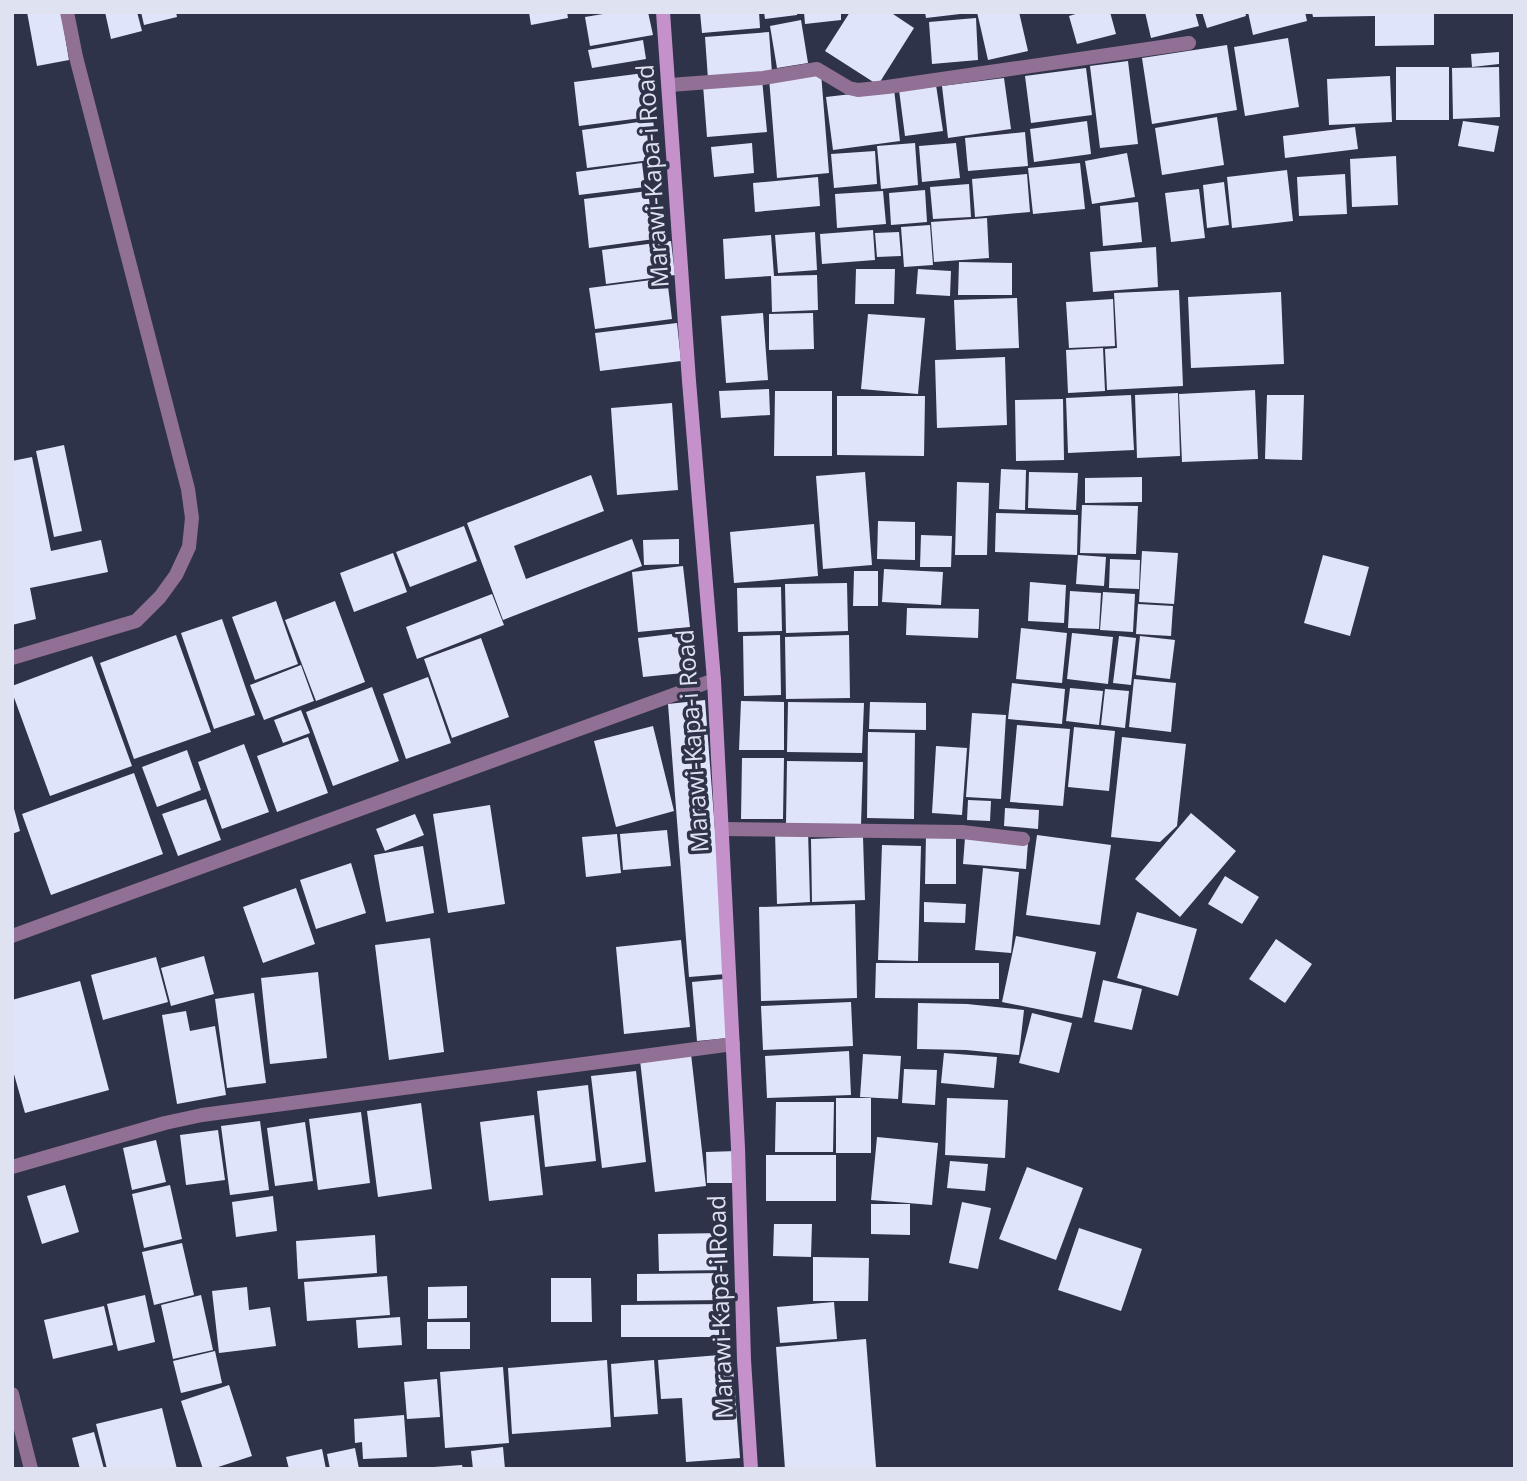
<svg xmlns="http://www.w3.org/2000/svg" width="1527" height="1481" font-family="'Open Sans',sans-serif">
	<rect width="100%" height="100%" fill="#2f3349"/>
	<path fill="#e0e4fb" d="M27 12H61L69 60 37 66Z
		M105 12H137L142 31 111 39Z
		M141 12H176L177 17 144 25Z
		M529 12H567L568 18 531 25Z
		M615 12H648L653 35 590 46 585 17Z
		M700 12H759L760 28 702 33Z
		M764 12H797V15L765 19Z
		M804 12H841V20L805 24Z
		M850 12H890L914 28 878 85 825 51Z
		M925 12H960V14L926 18Z
		M977 12H1019L1028 51 988 60Z
		M1082 12H1110L1116 34 1077 44 1069 16Z
		M1145 12H1195L1199 26 1151 38Z
		M1202 12H1245L1246 16 1207 28Z
		M1248 12H1305L1307 21 1253 35Z
		M1312 12H1434V45L1375 46V16L1313 17Z
		M976 18 978 60 932 64 929 22Z
		M801 20 808 63 777 68 770 26Z
		M769 32 772 73 708 79 705 37Z
		M1288 38 1299 107 1245 116 1234 47Z
		M643 40 646 59 592 68 588 50Z
		M1227 45 1237 110 1152 124 1142 58Z
		M1499 52V64L1472 67 1471 54Z
		M1128 61 1138 144 1100 148 1090 66Z
		M1396 67H1449V120H1396Z
		M1499 67 1500 117 1453 119 1452 68Z
		M1086 68 1092 115 1031 123 1025 76Z
		M644 73 649 117 579 126 574 82Z
		M821 73 829 173 777 178 769 78Z
		M1390 76 1392 122 1329 125 1327 79Z
		M1004 78 1011 129 948 138 942 86Z
		M762 79 767 132 707 137 703 85Z
		M936 85 943 131 905 136 899 90Z
		M894 89 900 141 833 150 826 97Z
		M1217 117 1224 165 1162 175 1155 128Z
		M653 120 658 159 587 168 582 130Z
		M1087 121 1091 154 1034 162 1030 129Z
		M1463 121 1499 126 1494 152 1458 146Z
		M1355 127 1358 149 1285 158 1283 136Z
		M1025 132 1028 166 968 171 965 138Z
		M752 143 754 173 714 177 711 147Z
		M915 143 918 185 881 189 877 146Z
		M956 143 960 178 922 182 919 146Z
		M875 151 877 184 834 188 831 154Z
		M1127 153 1135 197 1092 204 1085 161Z
		M1396 156 1398 205 1352 207 1350 159Z
		M642 163 645 187 579 195 576 172Z
		M1080 163 1085 209 1033 214 1028 168Z
		M1287 170 1293 221 1232 228 1227 177Z
		M1027 174 1030 212 975 217 972 179Z
		M1345 174 1347 214 1299 216 1297 177Z
		M818 177 820 206 755 212 753 183Z
		M1224 182 1229 225 1207 228 1203 185Z
		M969 184 971 217 933 219 930 187Z
		M1199 189 1205 238 1171 242 1165 193Z
		M925 190 927 222 891 225 889 193Z
		M648 191 654 239 589 248 584 199Z
		M883 191 886 224 837 228 835 194Z
		M1138 202 1142 242 1103 246 1100 206Z
		M987 218 989 258 934 262 931 222Z
		M930 225 933 265 904 267 901 227Z
		M873 230 875 260 822 264 820 234Z
		M815 232 817 270 778 273 775 235Z
		M899 232 901 256 877 257 875 233Z
		M771 235 774 276 817 275 818 310 772 312 771 276 725 279 723 239Z
		M671 241 675 275 606 284 602 250Z
		M1156 247 1158 287 1093 292 1090 252Z
		M959 262 1012 263V295H958Z
		M856 269H895L894 304H855Z
		M918 269 951 271 950 296 916 294Z
		M667 278 672 319 595 329 589 288Z
		M1179 290 1183 386 1107 390 1105 349 1117 348 1114 293Z
		M1281 292 1284 364 1191 368 1188 297Z
		M1017 298 1019 348 956 350 954 300Z
		M1113 299 1115 346 1069 348 1066 302Z
		M763 313 768 380 726 383 721 316Z
		M813 313 814 349 769 350V314Z
		M868 314 925 318 918 394 861 389Z
		M677 323 681 361 600 371 595 333Z
		M1103 348 1105 391 1068 393 1066 350Z
		M1005 357 1007 425 937 428 935 360Z
		M769 389 770 415 721 418 719 391Z
		M1255 390 1258 459 1182 462 1179 394Z
		M775 391H832V456H774Z
		M1178 393 1180 456 1137 458 1135 395Z
		M1131 395 1134 450 1068 453 1066 398Z
		M1267 395H1304L1302 460 1265 459Z
		M837 396H925L924 456 837 455Z
		M1063 399 1064 460 1016 461 1015 400Z
		M672 403 678 490 617 495 611 408Z
		M64 445 82 531 54 537 36 451Z
		M32 457 51 551 101 540 108 572 30 588 36 619 12 625V461Z
		M1001 469 1026 470 1025 510 999 509Z
		M865 472 872 565 823 569 816 476Z
		M1029 472 1078 473 1076 510 1028 508Z
		M591 475 604 511 514 546 526 579 632 539 642 566 503 620 467 523Z
		M1142 477V502L1085 503V478Z
		M957 482 989 483 987 555H955Z
		M1082 505 1138 506 1136 554 1080 553Z
		M996 513 1078 515 1077 555 995 552Z
		M878 521 915 522V560L877 559Z
		M814 524 818 576 734 583 730 532Z
		M464 526 477 561 410 587 396 552Z
		M921 535 952 536 951 567H920Z
		M679 539V564L644 565 643 540Z
		M1142 551 1178 553 1174 604 1139 602Z
		M393 553 407 592 354 612 340 573Z
		M1078 555 1106 557 1104 586 1076 584Z
		M1323 555 1369 567 1350 636 1304 623Z
		M1110 559 1140 560 1139 589 1109 588Z
		M683 566 690 627 638 632 632 572Z
		M884 569 943 572 941 605 882 602Z
		M854 571H878V606H853Z
		M1030 582 1066 585 1064 623 1028 621Z
		M847 583 848 631 786 633 785 584Z
		M781 587 782 631 738 632 737 588Z
		M1070 591 1101 593 1099 629 1068 628Z
		M1103 592 1135 594 1133 632 1100 630Z
		M492 594 504 625 417 659 406 627Z
		M276 601 298 664 255 680 232 617Z
		M335 601 365 682 316 701 285 620Z
		M1138 604 1173 606 1171 636 1136 634Z
		M907 608 979 609 978 638 906 635Z
		M222 619 255 715 214 729 181 633Z
		M1021 628 1067 633 1062 683 1016 679Z
		M689 632 693 672 643 677 638 638Z
		M1072 633 1113 637 1108 684 1067 679Z
		M176 635 211 732 134 759 100 663Z
		M780 635 781 695 744 696 743 636Z
		M849 635 850 698 786 699 785 637Z
		M1119 636 1136 638 1131 685 1113 683Z
		M1140 636 1175 640 1170 679 1136 675Z
		M481 638 509 717 452 738 424 659Z
		M92 656 132 766 50 796 12 692V686Z
		M301 665 314 701 264 720 250 685Z
		M428 677 451 743 406 759 383 694Z
		M1134 679 1176 683 1171 732 1129 727Z
		M1012 683 1065 689 1062 724 1008 719Z
		M372 687 399 761 333 786 306 712Z
		M1070 688 1103 691 1099 725 1066 721Z
		M1105 689 1129 691 1125 728 1101 725Z
		M705 700 726 974 689 977 668 704Z
		M741 701 784 702V750H739Z
		M788 702 864 703 862 753 787 752Z
		M870 702 926 703V730L869 729Z
		M301 710 310 733 283 743 274 720Z
		M972 713 1006 715 1001 799 966 797Z
		M1017 725 1070 729 1063 806 1010 802Z
		M653 726 674 811 616 827 594 741Z
		M1074 727 1115 731 1109 791 1068 787Z
		M868 732 915 733 914 819 867 818Z
		M308 737 328 793 277 812 257 756Z
		M1122 737 1186 744 1177 826 1160 842 1111 837Z
		M244 744 269 812 222 829 198 762Z
		M936 746 967 748 962 815 932 813Z
		M187 750 201 790 157 807 142 767Z
		M742 758H784L783 819H741Z
		M787 761 863 762 861 825 786 824Z
		M134 773 163 854 51 895 22 814Z
		M206 799 221 840 178 856 162 814Z
		M968 800 991 801 990 821 967 820Z
		M13 805 20 831 12 834V806Z
		M490 805 505 904 448 913 433 814Z
		M1005 808 1039 810 1038 829 1004 826Z
		M1191 813 1236 851 1180 917 1135 879Z
		M415 814 424 835 385 851 376 829Z
		M667 830 671 866 623 870 620 834Z
		M808 831 810 902 777 904 775 832Z
		M617 834 621 873 586 877 582 837Z
		M926 835 956 836V884H925Z
		M1037 835 1111 845 1100 925 1026 915Z
		M863 837 865 900 812 902 811 839Z
		M965 838 1028 842 1026 869 963 864Z
		M882 845 921 846 918 961 878 960Z
		M423 846 434 913 386 922 374 855Z
		M351 863 366 913 316 929 300 880Z
		M983 868 1019 872 1011 953 975 950Z
		M1225 876 1259 897 1242 924 1208 904Z
		M296 888 315 944 263 963 243 907Z
		M924 902 966 904 965 923 924 922Z
		M855 904 857 998 761 1001 759 907Z
		M1137 912 1197 929 1178 996 1117 978Z
		M1016 936 1096 952 1082 1018 1002 1002Z
		M430 938 444 1052 389 1060 375 945Z
		M1276 939 1312 964 1285 1003 1249 979Z
		M681 940 690 1027 624 1034 616 947Z
		M204 956 214 994 171 1006 161 968Z
		M156 957 168 1002 103 1020 91 975Z
		M876 963H999V999L875 998Z
		M318 972 327 1058 270 1064 261 978Z
		M724 979 729 1038 697 1041 692 982Z
		M1103 980 1142 989 1132 1030 1094 1022Z
		M80 981 109 1090 25 1113 12 1067V1000Z
		M254 993 266 1083 227 1088 215 999Z
		M851 1002 853 1046 763 1050 761 1006Z
		M918 1003 967 1004 1024 1010 1019 1055 966 1050 917 1049Z
		M186 1011 190 1031 215 1026 226 1095 177 1104 162 1015Z
		M1032 1013 1072 1023 1059 1073 1019 1063Z
		M849 1051 851 1095 767 1098 765 1056Z
		M944 1053 997 1057 994 1088 941 1083Z
		M691 1054 706 1186 655 1192 640 1060Z
		M863 1054 901 1056 898 1099 860 1097Z
		M904 1069 937 1070 935 1105 902 1103Z
		M636 1071 646 1162 602 1168 591 1076Z
		M588 1085 596 1161 545 1167 537 1091Z
		M836 1098H871V1153H836Z
		M947 1098 1008 1100 1005 1158 945 1155Z
		M776 1102H834L833 1152H775Z
		M421 1103 432 1189 378 1197 367 1111Z
		M361 1112 370 1183 318 1190 309 1119Z
		M534 1115 543 1195 489 1201 480 1122Z
		M260 1121 269 1190 230 1195 221 1126Z
		M305 1122 313 1181 275 1186 267 1128Z
		M218 1130 225 1180 186 1185 180 1135Z
		M877 1137 938 1143 932 1205 871 1200Z
		M156 1140 166 1182 132 1190 123 1148Z
		M737 1151V1183H707L706 1152Z
		M766 1155H836V1201H766Z
		M950 1161 988 1164 985 1191 947 1188Z
		M1027 1167 1083 1188 1056 1260 999 1239Z
		M65 1185 79 1232 42 1244 27 1196Z
		M170 1185 182 1239 144 1248 132 1194Z
		M273 1196 277 1231 236 1237 232 1202Z
		M962 1202 991 1208 978 1269 949 1263Z
		M871 1204H910V1235L871 1234Z
		M774 1224H812L811 1257 773 1256Z
		M1079 1228 1142 1249 1121 1311 1058 1290Z
		M725 1233V1270L659 1271 658 1234Z
		M375 1235 377 1273 298 1279 296 1241Z
		M182 1243 194 1295 154 1305 142 1252Z
		M813 1257 869 1258 868 1301H813Z
		M725 1273V1300L637 1301V1274Z
		M387 1276 390 1315 307 1321 304 1282Z
		M551 1278H591L592 1322H551Z
		M467 1286V1318L428 1319V1287Z
		M247 1287 249 1310 270 1307 276 1346 219 1353 212 1291Z
		M145 1295 155 1342 118 1351 107 1304Z
		M201 1295 213 1350 173 1359 161 1305Z
		M834 1302 837 1339 780 1343 777 1307Z
		M726 1304 727 1337H621V1305Z
		M104 1306 113 1345 53 1359 44 1320Z
		M400 1317 402 1345 358 1348 356 1320Z
		M427 1322H470V1349H427Z
		M866 1339 876 1467 852 1469H785L776 1347Z
		M215 1351 222 1383 181 1393 173 1361Z
		M732 1354 740 1458 686 1462 682 1398 661 1399 658 1360Z
		M607 1360 611 1427 512 1434 508 1368Z
		M654 1360 658 1414 614 1417 611 1364Z
		M503 1367 509 1443 445 1448 440 1372Z
		M437 1379 440 1417 407 1419 404 1382Z
		M229 1385 252 1456 212 1469H203L181 1401Z
		M162 1408 177 1469H107L96 1424Z
		M404 1415 407 1457 363 1459 362 1442 355 1443 354 1419Z
		M94 1432 104 1469H80L72 1438Z
		M503 1447 505 1469H473L471 1451Z
		M355 1448 359 1469H330L327 1454Z
		M322 1449 326 1469H289L286 1457Z
		M462 1465 463 1469H434V1467Z"/>
	<g fill="none" stroke-linecap="round" stroke-linejoin="round">
		<path stroke="#907095" stroke-width="14" d="M670 85 763 78 817 69 849 88 858 90 887 87 1189 43
			M12 658 136 621 160 597 176 575 189 547 192 518 188 489 76 57 67 12
			M722 829 962 832 1023 839
			M12 936 714 680
			M12 1167 165 1123 202 1115 733 1044
			M12 1394 31 1469"/>
		<path stroke="#c491cb" stroke-width="14" d="M663 12 689 381 714 680 738 1148 744 1360 751 1469"/>
	</g>
	<g text-anchor="middle" stroke-width="7" stroke-linejoin="round" paint-order="stroke">
		<g font-size="24" fill="#dfe2f0" stroke="#2f3349">
			<text transform="translate(653 176) rotate(-94)" y="8">Marawi-Kapa-i Road</text>
			<text transform="translate(693 741) rotate(-94)" y="8">Marawi-Kapa-i Road</text>
			<text transform="translate(721 1307) rotate(-92)" y="8">Marawi-Kapa-i Road</text>
		</g>
	</g>
	<rect width="1527" height="1481" fill="none" stroke="#dfe2f0" stroke-width="28"/>
</svg>
